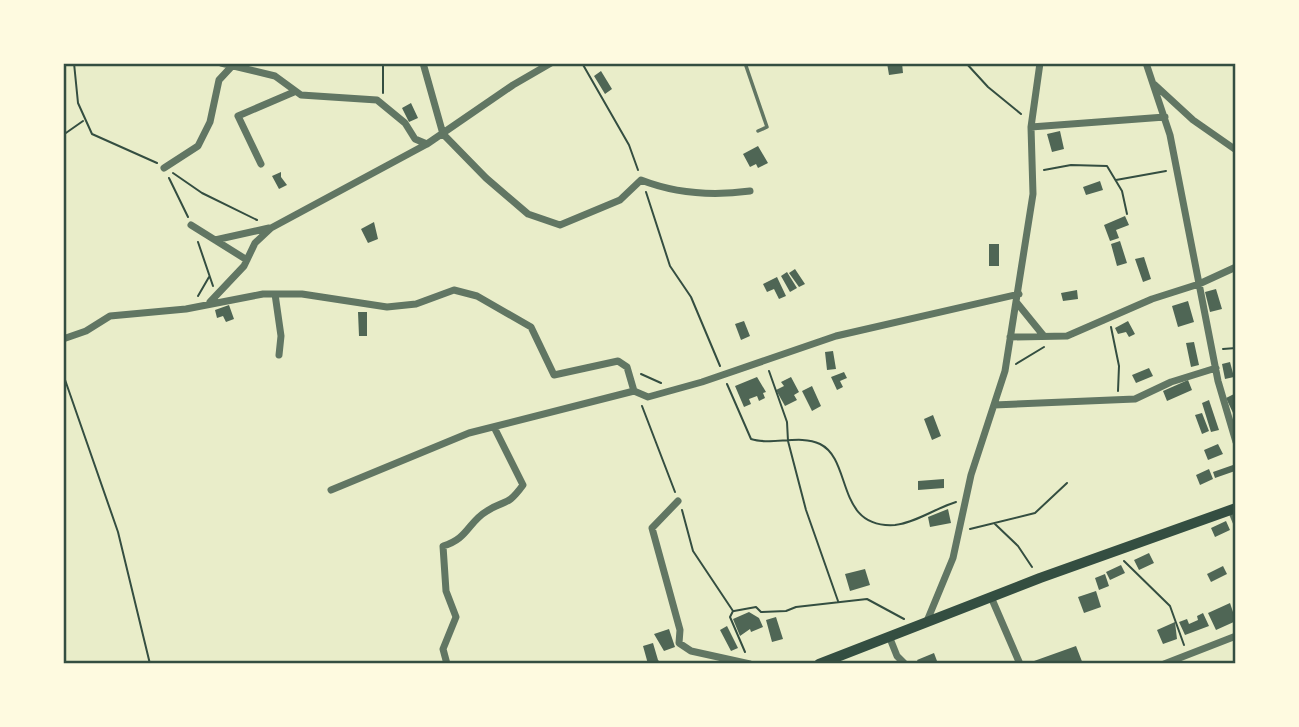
<svg xmlns="http://www.w3.org/2000/svg" width="1299" height="727" font-family="Karla,sans-serif">
	<rect width="100%" height="100%" fill="#e9edc9"/>
	<path fill="#4f6655" d="M887 63H902L903 73 889 75Z
		M601 71 612 89 605 94 594 76Z
		M411 103 418 118 409 122 402 108Z
		M1060 131 1064 149 1052 152 1047 134Z
		M758 146 768 163 758 168 756 164 750 167 743 154Z
		M281 172V177L287 185 279 189 272 176Z
		M1100 181 1103 190 1086 195 1083 187Z
		M1125 216 1129 225 1116 230 1119 238 1110 241 1104 225Z
		M374 222 378 239 368 243 361 229Z
		M1120 241 1127 263 1117 266 1111 244Z
		M989 244H999V266H989Z
		M1144 257 1151 279 1143 282 1135 259Z
		M795 269 805 284 799 287 789 273Z
		M787 272 797 288 790 292 781 276Z
		M777 277 786 296 779 299 774 289 767 292 763 284Z
		M1216 289 1222 309 1210 312 1205 292Z
		M1077 290 1078 299 1063 301 1061 293Z
		M1188 301 1194 322 1178 327 1172 306Z
		M229 305 234 319 226 322 223 316 217 318 215 310Z
		M358 312H367V336H359Z
		M744 321 750 336 741 340 735 324Z
		M1128 321 1135 334 1129 337 1126 332 1118 334 1115 328Z
		M1194 342 1199 365 1191 367 1186 343Z
		M833 351 836 369 827 370 825 352Z
		M1230 362 1234 377 1225 379 1222 364Z
		M1149 368 1153 376 1136 383 1132 375Z
		M844 372 847 378 840 381 843 387 837 390 831 377Z
		M757 377 766 392 763 393 765 398 759 401 757 396 749 399 751 404 744 407 735 386Z
		M791 377 799 392 794 395 797 400 785 406 776 390 784 386 781 382Z
		M1188 380 1192 390 1167 401 1163 391Z
		M812 386 821 406 812 411 802 391Z
		M1236 393V412L1233 413 1226 398Z
		M1209 400 1219 430 1211 432 1202 403Z
		M1202 413 1209 431 1202 434 1195 415Z
		M933 415 941 436 932 440 924 419Z
		M1218 444 1223 454 1208 460 1204 450Z
		M1233 465 1235 471 1215 478 1213 472Z
		M1209 469 1213 479 1200 485 1196 475Z
		M944 479V488L918 490V481Z
		M948 509 951 523 930 527 928 517Z
		M1226 521 1230 530 1215 537 1211 528Z
		M1149 553 1154 563 1139 570 1134 560Z
		M1121 565 1125 573 1110 580 1106 572Z
		M1223 566 1227 574 1211 582 1207 574Z
		M865 569 870 585 850 591 845 574Z
		M1105 574 1109 586 1099 590 1095 578Z
		M1096 591 1101 607 1084 613 1078 597Z
		M1230 603 1236 621 1216 630 1208 613Z
		M749 612 759 618 763 627 751 632 750 629 740 636 733 619Z
		M1203 613 1209 626 1185 635 1179 622 1187 619 1189 624 1198 620 1197 616Z
		M776 617 783 639 772 642 766 620Z
		M1175 622 1177 639 1163 644 1157 630Z
		M727 626 738 648 731 651 720 630Z
		M669 629 675 647 664 651 654 634Z
		M653 643 658 660 662 664H648L643 646Z
		M1076 646 1083 664H1035L1034 661Z
		M934 653 937 661 919 664 917 660Z"/>
	<g fill="none" stroke-linecap="round" stroke-linejoin="round">
		<path stroke="#344e41" stroke-width="2" d="M74 63 78 103 92 134 157 163
			M582 63 629 145 638 170
			M966 63 988 87 1021 114
			M383 93V63
			M63 135 83 121
			M1044 170 1071 165 1107 166 1122 191 1127 214
			M173 173 202 193 257 220
			M169 178 188 217
			M1116 180 1166 171
			M646 192 670 266 691 297 720 366
			M198 242 213 286
			M198 296 209 277
			M1111 327 1119 366 1118 391
			M1223 349 1236 348
			M1016 364 1044 347
			M769 371 787 422 788 441 806 510 838 601
			M63 374 118 532 150 664
			M641 374 661 383
			M727 384 751 439C771 446 800 434 820 444 853 460 835 529 895 525 915 523 936 508 956 502
			M642 406 675 492
			M682 510 693 551 733 611 730 617 745 652
			M995 524 1018 546 1032 567
			M970 529 1035 513 1067 483
			M1124 561 1170 606 1184 645
			M734 611 756 607 761 612 786 611 796 607 867 599 904 619"/>
		<path stroke="#617663" stroke-width="3.5" d="M745 63 767 127 758 131"/>
		<path stroke="#617663" stroke-width="7" d="M221 63 275 76 301 95 377 100 405 123 415 139 427 144
			M423 63 443 134 486 178 528 214 560 225 620 200 641 180C677 194 713 196 750 191
			M1146 63 1170 135 1218 381 1236 442
			M1155 85 1193 120 1236 150
			M1031 127 1165 117
			M261 164 238 116 294 92
			M164 168 198 146 210 122 219 80 232 66
			M191 225 247 260
			M215 240 269 228
			M275 294 281 336 279 355
			M210 302 244 266 255 243 271 228 427 144 513 85 551 63
			M1017 303 1043 335
			M1010 337 1067 336 1152 299 1199 284 1236 267
			M63 339 86 331 110 316 186 309 263 294H302L387 307 416 304 454 290 477 296 531 327 554 375 618 361 627 367 634 391 648 397 702 382 836 336 1019 294
			M994 405 1135 399 1171 382 1216 368
			M331 490 469 433 634 391
			M678 501 652 528 680 630 679 643 691 651 750 664
			M1231 510 1236 522
			M991 597 1020 664
			M927 621 953 558 971 475 1005 371 1033 194 1031 127 1040 63
			M889 636 897 656 905 664
			M447 664 443 649 456 617 446 591 443 546C468 539 468 522 487 511 506 499 507 507 523 485L494 427
			M1164 664 1236 636"/>
		<path stroke="#344e41" stroke-width="10" d="M819 664 1040 578 1236 508"/>
	</g>
	<rect width="1299" height="727" fill="none" stroke="#fefae0" stroke-width="130"/>
	<rect x="65" y="65" width="1169" height="597" fill="none" stroke="#344e41" stroke-width="2.5"/>
</svg>
